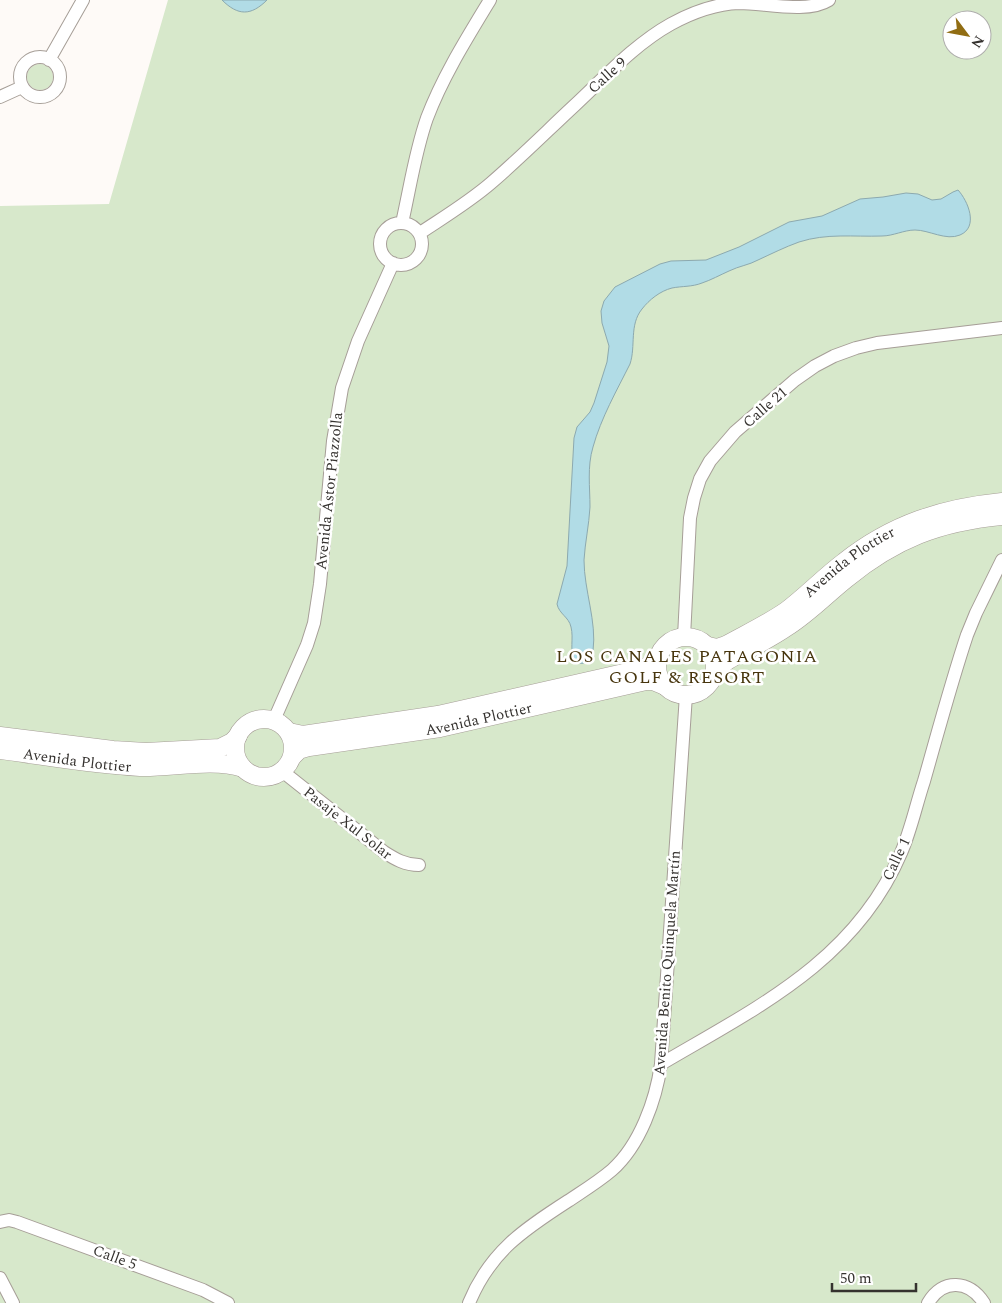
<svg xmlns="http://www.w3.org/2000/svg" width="1002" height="1303" font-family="Spectral,serif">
	<rect width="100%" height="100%" fill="#fefaf7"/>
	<path fill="#d7e8cb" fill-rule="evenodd" d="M168 0H1002V1303H0V206L109 204ZM952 20H982V50H952Z
		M27 77a13 13 0 1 1 26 0a13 13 0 1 1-26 0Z"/>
	<path fill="#b1dce6" stroke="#8ca9af" d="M222 0H267C251 16 238 16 222 0Z
		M958 190C968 201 979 227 960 235 946 241 929 230 915 230 904 230 893 236 882 236 853 237 827 233 799 242 785 247 771 254 758 260 749 265 739 266 729 271 720 275 711 280 702 283 692 287 682 286 672 288 660 291 649 300 642 309 629 325 636 346 630 364 617 390 601 418 593 447 587 467 590 487 590 507 589 525 585 543 584 560 584 590 597 622 593 651 592 661 585 666 575 662 569 650 574 639 571 627 569 617 559 614 557 604L567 566 574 438 577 427 590 412 594 403 607 362 609 346 602 323 601 311 604 301 615 287 660 264 671 261 706 260 739 247 789 222 822 216 860 199 883 197 906 193 918 194 932 200 941 199 953 192Z"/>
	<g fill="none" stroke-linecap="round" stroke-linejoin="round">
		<g stroke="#a69e97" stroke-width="14">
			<path id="street" d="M20 77a20 20 0 1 1 40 0a20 20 0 1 1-40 0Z
				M49 60 83 0
				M0 97 22 87
				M402 223C410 188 415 152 427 118 443 76 467 38 490 0
				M380 244a21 21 0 1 1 42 0a21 21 0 1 1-42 0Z
				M420 233C444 217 469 202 491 183 520 158 547 131 575 105 605 77 635 44 671 24 691 13 716 4 739 3 765 3 807 14 829 0
				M684 637 690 518 694 498 700 479 710 461 735 432 795 380 815 366 834 356 856 348 877 343 1002 328
				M274 720 307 645 314 623 320 584 333 441 342 388 358 341 393 263
				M282 771 384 852C395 859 405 865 419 865
				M661 1064C756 1008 855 961 901 853 911 830 916 805 924 781 938 732 951 683 967 635L976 613 1002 560
				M0 1222 9 1220 17 1222 203 1290 228 1303
				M0 1278 13 1303
				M469 1303C490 1252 523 1230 568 1201 583 1191 598 1182 612 1170 640 1145 656 1100 661 1064L686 695
				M928 1303C943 1278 969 1280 984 1303"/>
		</g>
		<g stroke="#a69e97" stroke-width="19">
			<g id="secondary">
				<circle cx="686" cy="666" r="29"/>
				<path id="s1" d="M708 646 717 648 726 645C746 634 767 624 786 611 806 596 824 577 844 562 892 524 942 508 1002 502"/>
				<path d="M715 674C723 659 741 654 755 646 766 640 777 634 787 627 809 613 826 595 846 579 895 539 939 522 1002 516"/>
				<circle cx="264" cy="748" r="29"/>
				<path d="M289 732 303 735 438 715 637 670 649 666 658 659"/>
				<path d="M0 736 113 750 146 752 220 748 232 742 238 736"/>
				<path id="s2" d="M0 750C46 756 93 765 140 767 173 768 211 758 243 768"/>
				<path id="s3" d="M293 756 299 750 309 747 440 728 646 681H653L665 686"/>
			</g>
		</g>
		<use href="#street" stroke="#fff" stroke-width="12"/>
		<use href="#secondary" stroke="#fff" stroke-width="18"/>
	</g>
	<g text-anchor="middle" stroke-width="5" stroke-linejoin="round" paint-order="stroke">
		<g font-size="15" fill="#35322f" stroke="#fff">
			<text transform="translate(607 75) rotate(-42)" y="5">Calle 9</text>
			<text transform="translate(765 407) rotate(-41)" y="5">Calle 21</text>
			<text transform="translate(329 491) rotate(-84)" y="5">Avenida Ástor Piazzolla</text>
			<text dy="5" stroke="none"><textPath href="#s1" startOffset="168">Avenida Plottier</textPath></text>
			<text dy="5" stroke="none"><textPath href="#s3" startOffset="191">Avenida Plottier</textPath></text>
			<text dy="5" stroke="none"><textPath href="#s2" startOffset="78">Avenida Plottier</textPath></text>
			<text transform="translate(348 823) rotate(38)" y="5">Pasaje Xul Solar</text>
			<text transform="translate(896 859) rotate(-65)" y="5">Calle 1</text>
			<text transform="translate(667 963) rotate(-86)" y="5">Avenida Benito Quinquela Martín</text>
			<text transform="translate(115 1257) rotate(20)" y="5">Calle 5</text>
		</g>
		<g font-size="18" letter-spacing="1" fill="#47350d" stroke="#fff">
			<text x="687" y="662">LOS CANALES PATAGONIA<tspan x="687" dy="21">GOLF &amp; RESORT</tspan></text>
		</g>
	</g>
	<g transform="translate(967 35) rotate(122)"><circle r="24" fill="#ffffff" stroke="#aeadac"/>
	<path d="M0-4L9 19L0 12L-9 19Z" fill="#916d13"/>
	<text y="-8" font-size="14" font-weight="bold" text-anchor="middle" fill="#35322f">N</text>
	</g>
	<path d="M832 1283v8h84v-8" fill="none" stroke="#35322f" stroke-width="2.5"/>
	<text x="840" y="1283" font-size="15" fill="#35322f" stroke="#ffffff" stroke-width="4" paint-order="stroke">50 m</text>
</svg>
